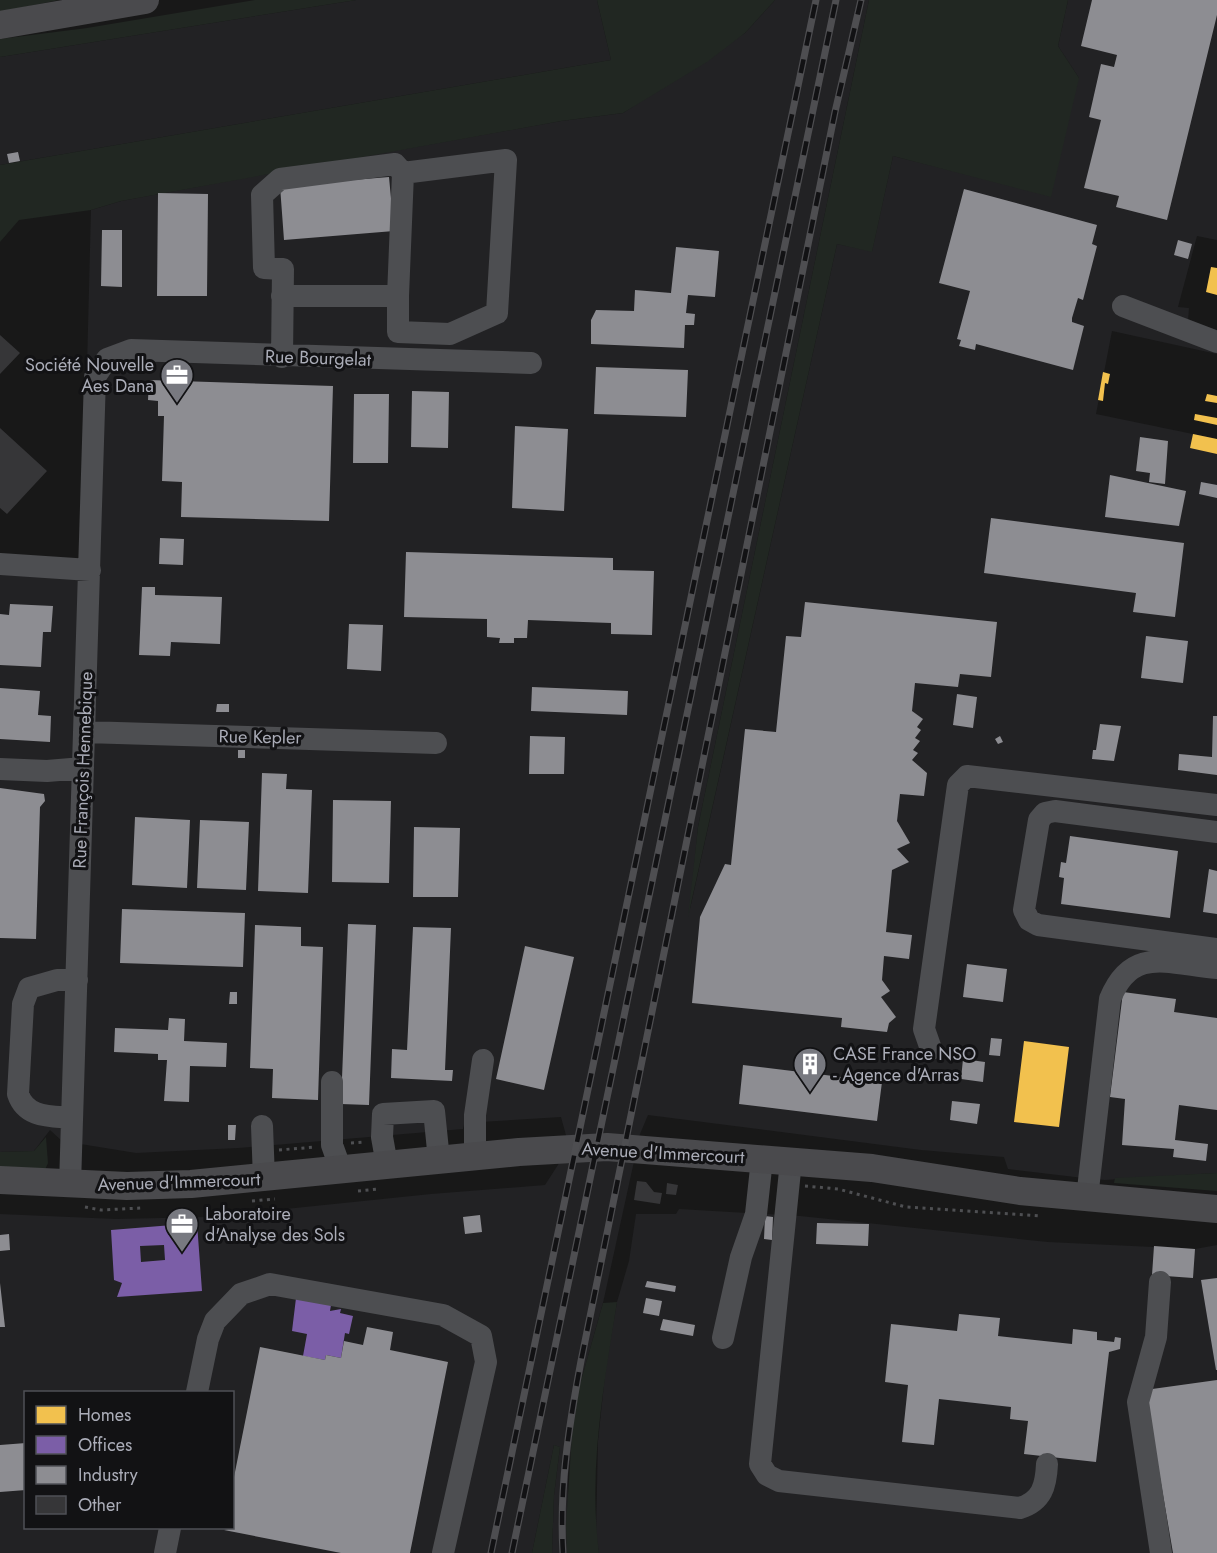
<svg xmlns="http://www.w3.org/2000/svg" width="1217" height="1553" font-family="Jost,sans-serif">
	<rect width="100%" height="100%" fill="#181818"/>
	<path fill="#222224" fill-rule="evenodd" d="M356 0H597L611 60 0 165V57Z
		M775 0H869L698 827 690 909 837 244 872 251 893 156 953 171 1079 78 1058 46 1068 0H1217V240L1197 236 1178 307 1189 308 1188 321 1217 330V354L1112 331 1096 414 1217 439V1173L1105 1180 1075 1177 1008 1169 1004 1157 921 1150 648 1115 640 1134 603 1303 579 1388 568 1476 567 1553H552L554 1495 560 1447 554 1445 532 1553H0V1214L116 1219 207 1217 431 1194 545 1185 565 1154 567 1139 561 1117 480 1122 466 1116 463 1129 238 1148 136 1153 62 1141 50 1130 34 1151 0 1152V564L89 570 95 377 87 367 91 210 121 201 314 165 561 121 623 113 745 33ZM26 1392H232V1528H26Z
		M679 1209 800 1216 1048 1242 1195 1249 1217 1245V1553H599L596 1533 598 1441 606 1365 617 1302 629 1261 636 1214H676Z"/>
	<path fill="#212722" d="M0 0H59L0 12Z
		M255 0H356L0 57V39L87 28Z
		M597 0H775L745 33 707 62 623 113 561 121 121 201 91 210 19 220 0 242V165L611 60Z
		M869 0H1068L1058 46 1079 78 1051 197 893 156 872 252 837 244 688 917 698 827Z
		M46 1137 48 1163 44 1172 0 1171V1152L34 1151Z
		M1217 1173V1191L1114 1183 1115 1178Z
		M617 1302C604 1384 588 1470 599 1553H567L566 1524 572 1435 579 1388 603 1303Z
		M554 1445 560 1447 554 1495 552 1553H532Z"/>
	<path fill="#f2c14e" d="M1211 267 1217 268V295L1206 292Z
		M1103 372 1110 374 1108 384 1105 383 1103 401 1098 400Z
		M1207 394 1217 396V403L1205 401Z
		M1195 414 1217 418V425L1194 420Z
		M1193 434 1217 439V454L1190 448Z
		M1024 1041 1069 1047 1059 1127 1014 1122Z"/>
	<path fill="#7b5ea7" fill-rule="evenodd" d="M197 1223 202 1291 117 1297 122 1283 114 1280 111 1230ZM164 1245 165 1260 141 1262 140 1246Z
		M296 1298 331 1305 330 1311 341 1309 340 1313 353 1316 349 1334 345 1333 341 1358 326 1355 325 1360 303 1356 307 1334 292 1331Z"/>
	<path fill="#8d8d92" d="M1092 0H1217V15L1167 220 1116 207 1119 196 1084 188 1101 120 1089 117 1101 64 1114 67 1117 55 1081 46Z
		M18 152 20 161 9 163 7 154Z
		M389 177 394 231 284 240 280 186Z
		M964 189 1097 225 1092 244 1097 246 1083 300 1078 298 1072 318V322L1084 326 1073 370 976 344 975 350 959 346 961 340 957 339 970 291 939 283Z
		M158 193 208 194 207 296H157Z
		M102 230H122V287L101 286Z
		M1178 240 1192 244 1188 259 1174 255Z
		M676 247 719 251 715 297 688 295 686 313 695 314 694 325H685L684 348 591 344V320L596 310 634 311 635 290 671 293Z
		M596 367 688 370 686 417 594 414Z
		M149 380 333 386 329 521 181 517 182 482 162 481 164 416H158V401L148 400Z
		M412 391 449 392 448 448 411 447Z
		M354 394H389L388 463H353Z
		M515 426 568 429 564 511 512 508Z
		M1140 437 1168 441 1165 484 1149 482 1150 473 1136 471Z
		M1110 475 1186 491 1179 526 1105 517Z
		M1201 482 1217 485V498L1199 494Z
		M991 518 1184 543 1175 617 1133 612 1136 593 984 573Z
		M160 538 184 539 183 565 159 564Z
		M406 552 613 558V570L654 571 652 635 611 634V623L528 620 527 638H514V643H499L500 638 487 637V619L404 617Z
		M142 587H155V595L222 597 220 644 171 642 170 656 139 655Z
		M805 602 997 622 991 677 960 674 958 687 915 683 912 711 923 719 917 727 921 730 915 738 920 741 913 750 918 753 912 760 927 773 924 796 900 794 897 821 910 843 897 849 909 862 892 870 886 932 912 935 909 959 884 956 882 980 890 991 881 997 896 1017 889 1023 887 1032 841 1027 842 1018 692 1003 700 917 725 864 731 865 745 729 776 732 786 636 801 637Z
		M10 604 53 606 51 632H43L41 667 0 665V614L9 615Z
		M349 624 383 625 381 671 347 669Z
		M1146 636 1188 641 1183 683 1141 678Z
		M532 687 628 691 627 715 531 711Z
		M0 688 40 691 38 715 51 716 50 742 0 739Z
		M957 694 977 697 973 728 953 725Z
		M217 704H229V712H216Z
		M1213 716H1217V775L1178 770 1179 754 1212 757Z
		M1100 724 1121 726 1114 761 1092 759 1093 750H1096Z
		M530 736 565 737 564 774H529Z
		M1000 736 1003 742 998 744 995 739Z
		M238 750H245V758H238Z
		M262 773 287 774 286 789 312 790 308 893 258 891Z
		M0 788 44 794 45 801 40 807 36 939 0 938Z
		M333 800 391 801 389 883 332 882Z
		M135 817 190 820 187 888 132 885Z
		M200 820 249 822 246 890 197 888Z
		M414 827 460 828 458 897H413Z
		M1070 836 1178 851 1170 918 1061 904 1064 878 1059 877 1061 862 1066 863Z
		M1209 869 1217 871V914L1203 912Z
		M122 909 245 913 243 967 120 963Z
		M348 924 376 925 369 1105 341 1104Z
		M255 925 301 927V946L323 947 318 1100 272 1098 273 1069 250 1068Z
		M413 927 451 928 445 1070H453L452 1081 391 1078 392 1049 407 1050Z
		M525 946 574 957 544 1090 496 1079Z
		M967 964 1007 969 1003 1002 963 997Z
		M230 992H237V1004H229Z
		M1123 992 1176 999 1174 1012 1217 1018V1110L1179 1105 1175 1140 1208 1144 1206 1161 1173 1157 1174 1149 1122 1145 1125 1099 1110 1097Z
		M169 1018 185 1019 184 1041 227 1043 226 1067 190 1066 189 1102 164 1101 167 1060H158V1054L114 1052 115 1028 168 1030Z
		M991 1038 1002 1039 1000 1056 989 1055Z
		M963 1059 985 1062 983 1082 961 1079Z
		M743 1065 882 1082 877 1121 739 1104Z
		M952 1101 980 1104 977 1124 950 1120Z
		M228 1125H236L235 1140H228Z
		M480 1215 482 1232 465 1234 463 1217Z
		M765 1216 773 1217 772 1240 764 1239Z
		M817 1223 869 1224 868 1246 816 1244Z
		M9 1234 10 1250 0 1251V1235Z
		M1154 1246 1195 1249 1193 1278 1152 1275Z
		M1217 1278V1370H1216L1201 1280Z
		M647 1281 676 1286 675 1292 645 1287Z
		M0 1283 5 1327H0Z
		M646 1298 662 1301 659 1316 643 1313Z
		M959 1314 1000 1318 998 1336 1072 1344 1073 1329 1097 1332V1340L1114 1342 1115 1337 1121 1338 1120 1349 1109 1352 1096 1462 1024 1454 1028 1421 1010 1419 1011 1407 939 1399 934 1445 902 1442 908 1385 885 1382 891 1324 957 1331Z
		M663 1319 695 1325 693 1336 660 1330Z
		M367 1327 393 1332 390 1350 448 1362 410 1553H341L224 1530 232 1528V1487L260 1347 325 1360 326 1355 341 1358 344 1341 363 1345Z
		M1217 1380V1553H1173L1145 1390Z
		M26 1443V1490L0 1492V1445Z"/>
	<path fill="#363638" d="M0 335 20 353 0 374Z
		M0 428 47 471 7 514 0 508Z
		M637 1181 646 1182 654 1192 662 1193 660 1204 634 1200Z
		M667 1183 678 1185 676 1195 666 1194Z"/>
	<g fill="none" stroke-linecap="round" stroke-linejoin="round">
		<path stroke="#4e4f52" stroke-width="3" stroke-dasharray="3 4.5" stroke-linecap="butt" d="M351 1143 365 1142
			M279 1150 315 1147
			M805 1186 838 1189 906 1207 1042 1216
			M358 1191 379 1189
			M252 1201 275 1199
			M85 1207 101 1210 141 1208"/>
		<path stroke="#4d4e51" stroke-width="22" d="M398 296 403 173
			M1123 306 1217 342
			M282 357 283 269 264 268 262 195 280 179 395 164 403 173 506 160 497 313 450 334 398 332V296H282
			M0 564 90 570
			M85 732 436 743
			M0 769 47 771 83 768
			M1217 832 1055 811 1045 813 1039 820 1024 910 1029 920 1038 925 1217 949
			M931 1049 924 1029 958 785 967 776 1217 805
			M332 1082V1145L341 1170
			M72 1118C50 1116 26 1118 18 1094L23 1004 29 988 57 980H77
			M262 1126 264 1179
			M475 1156V1115L483 1060
			M791 1161 760 1464 767 1475 779 1481 1020 1508C1042 1501 1046 1486 1047 1464
			M387 1165 382 1137 383 1114 434 1111 439 1160
			M70 1185 95 377 107 359 131 350 531 363
			M1087 1198 1110 999C1132 945 1168 964 1217 968
			M1160 1282 1156 1337 1138 1402 1161 1553
			M723 1338 741 1257 756 1214 762 1159
			M197 1392 208 1339 215 1321 241 1294 270 1284 443 1315 481 1336 486 1362 443 1553
			M165 1553 170 1528"/>
		<path stroke="#4a4a4d" stroke-width="28" d="M0 25 145 0
			M0 1180 127 1186 191 1184 519 1152 607 1147 872 1168 1020 1191 1217 1209"/>
		<g stroke="#4e4e51" stroke-width="7">
			<path id="rail" d="M491 1553 816 0
				M512 1553 836 0
				M563 1553C559 1488 569 1425 581 1361L835 112 861 0"/>
		</g>
		<use href="#rail" stroke="#121214" stroke-width="4.5" stroke-dasharray="14" stroke-linecap="butt"/>
	</g>
	<defs>
		<g id="office-pin" transform="scale(1.725)"><path d="M0 17L-7.5 6A9.5 9.5 0 1 1 7.5 6Z" fill="#787980" stroke="#121214"/><path d="M-6-3h4V-5.5h4V-3h4V5H-6ZM-1-4.5V-3h2v-1.5ZM-6 0V1H6V0Z" fill="#fff"/></g>
		<g id="building-pin" transform="scale(1.725)"><path d="M0 17L-7.5 6A9.5 9.5 0 1 1 7.5 6Z" fill="#787980" stroke="#121214"/><path d="M-4-6H4V6H1V3H-1V6H-4ZM-2.5-4.3h1.7v1.8h-1.7ZM.8-4.3h1.7v1.8H.8ZM-2.5-1h1.7V.8h-1.7ZM.8-1h1.7V.8H.8Z" fill="#fff"/></g>
	</defs>
	<g fill-rule="evenodd">
		<use href="#office-pin" x="177" y="375"/>
		<use href="#building-pin" x="810" y="1064"/>
		<use href="#office-pin" x="182" y="1224"/>
	</g>
	<g text-anchor="middle" stroke-width="6" stroke-linejoin="round" paint-order="stroke">
		<g font-size="18" fill="#abadb8" stroke="#121214">
			<text transform="translate(318 358) rotate(2)" y="6">Rue Bourgelat</text>
			<text transform="translate(260 737) rotate(1)" y="6">Rue Kepler</text>
			<text transform="translate(83 770) rotate(-88)" y="6">Rue François Hennebique</text>
			<text transform="translate(663 1153) rotate(3)" y="6">Avenue d'Immercourt</text>
			<text transform="translate(179 1182) rotate(-2)" y="6">Avenue d'Immercourt</text>
		</g>
		<g font-size="18" fill="#abadb8" stroke="#121214" text-anchor="start">
			<text x="154" y="371" text-anchor="end">Société Nouvelle<tspan x="154" dy="21">Aes Dana</tspan></text>
			<text x="833" y="1060">CASE France NSO<tspan x="833" dy="21">- Agence d'Arras</tspan></text>
			<text x="205" y="1220">Laboratoire<tspan x="205" dy="21">d'Analyse des Sols</tspan></text>
		</g>
	</g>
	<rect x="24" y="1391" width="210" height="138" fill="#121214" stroke="#4f5056" stroke-width="1.5"/>
	<rect x="36" y="1406" width="30" height="18" fill="#f2c14e" stroke="#4f5056" stroke-width="1.5"/>
	<text x="78" y="1421" font-size="18" fill="#abadb8">Homes</text>
	<rect x="36" y="1436" width="30" height="18" fill="#7b5ea7" stroke="#4f5056" stroke-width="1.5"/>
	<text x="78" y="1451" font-size="18" fill="#abadb8">Offices</text>
	<rect x="36" y="1466" width="30" height="18" fill="#8d8d92" stroke="#4f5056" stroke-width="1.5"/>
	<text x="78" y="1481" font-size="18" fill="#abadb8">Industry</text>
	<rect x="36" y="1496" width="30" height="18" fill="#363638" stroke="#4f5056" stroke-width="1.5"/>
	<text x="78" y="1511" font-size="18" fill="#abadb8">Other</text>
</svg>
